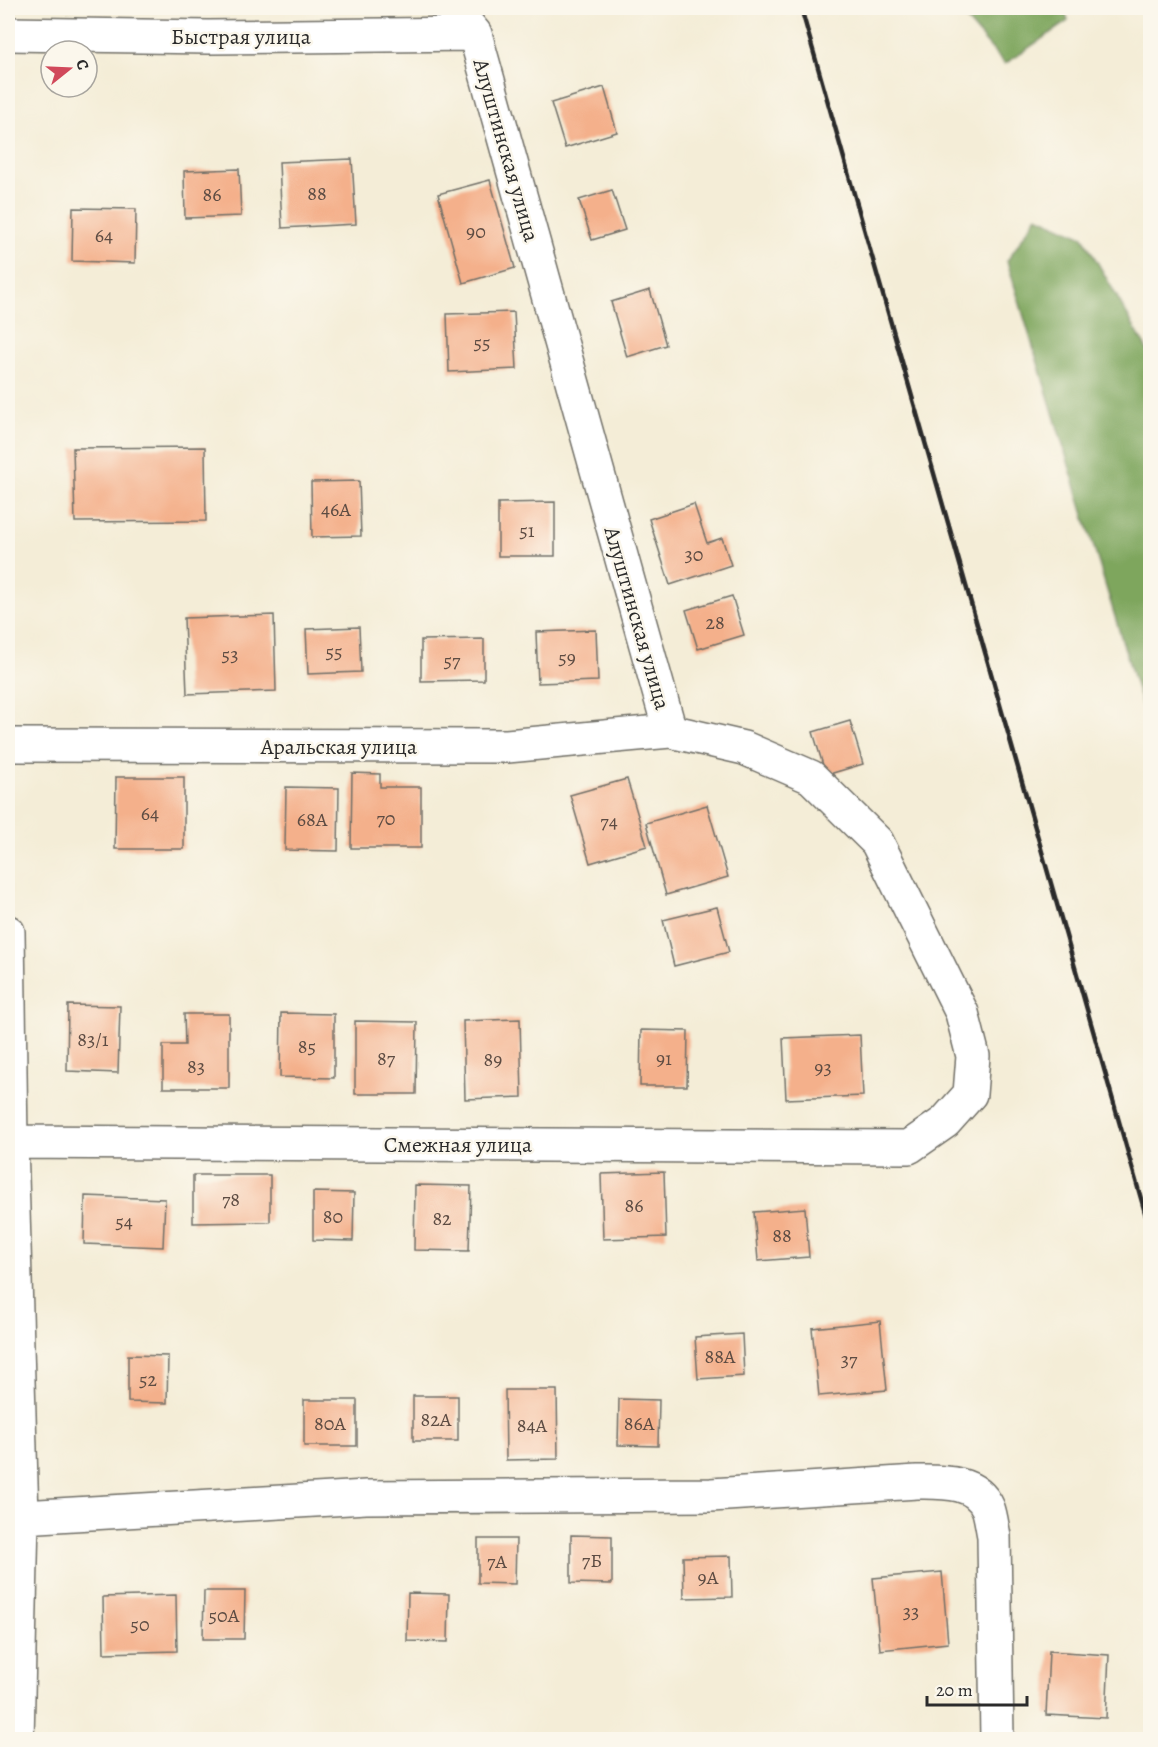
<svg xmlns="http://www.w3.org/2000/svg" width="1158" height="1747" font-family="Alegreya,serif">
	<rect width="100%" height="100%" fill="#fbf7ec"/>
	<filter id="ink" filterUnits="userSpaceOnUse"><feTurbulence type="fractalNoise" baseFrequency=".0167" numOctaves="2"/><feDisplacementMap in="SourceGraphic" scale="12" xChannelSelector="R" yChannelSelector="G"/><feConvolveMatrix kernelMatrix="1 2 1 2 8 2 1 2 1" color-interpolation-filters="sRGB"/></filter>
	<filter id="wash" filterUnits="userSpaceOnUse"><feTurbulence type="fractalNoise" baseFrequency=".008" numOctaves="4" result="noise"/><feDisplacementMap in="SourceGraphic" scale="24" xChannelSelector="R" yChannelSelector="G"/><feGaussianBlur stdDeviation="1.35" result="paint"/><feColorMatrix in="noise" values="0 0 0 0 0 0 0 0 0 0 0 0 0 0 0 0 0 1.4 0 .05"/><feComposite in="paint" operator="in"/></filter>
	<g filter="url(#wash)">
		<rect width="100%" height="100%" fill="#f4edd7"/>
		<path fill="#7ea65d" stroke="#546844" stroke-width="1.5" d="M956 8H1064L1068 21 1005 64Z
			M1037 216 1083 237 1150 355V732L1007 261Z"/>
		<g id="blocks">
			<path fill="#f4b08b" d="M604 87 617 132 565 148 551 103Z
				M352 159 356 224 282 228 279 162Z
				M239 169 241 216 185 218 184 171Z
				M490 180 515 268 463 283 438 194Z
				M612 190 625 230 592 240 579 200Z
				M73 208 136 209 135 263 72 261Z
				M650 290 666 345 627 357 611 302Z
				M514 312 517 369 449 372 447 314Z
				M205 447 206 521 75 522 73 448Z
				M359 481 361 536 312 537 311 482Z
				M555 502V556H498V503Z
				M694 504 707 543 722 538 731 565 670 585 649 519Z
				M732 596 744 635 698 649 686 610Z
				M274 615 276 691 187 694 184 618Z
				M359 627 361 672 308 674 306 629Z
				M596 630 598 681 538 683 536 632Z
				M484 639V680L421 681V640Z
				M850 721 863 764 826 775 813 732Z
				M352 773 380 774V787H421V848H351Z
				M116 777H184V849H115Z
				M627 779 647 846 590 863 570 795Z
				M286 787 339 788 338 851 285 850Z
				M707 805 728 877 666 895 646 823Z
				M717 907 729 952 674 966 663 920Z
				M68 1005 120 1006 118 1073 67 1071Z
				M281 1013 334 1014V1078L280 1077Z
				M184 1014H229V1088H163V1045H185Z
				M520 1019 522 1097 465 1099 463 1021Z
				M355 1021 417 1022 416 1094H355Z
				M641 1030 688 1031 687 1086H640Z
				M860 1035 863 1096 786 1099 783 1038Z
				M664 1172 666 1237 603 1239 601 1174Z
				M193 1175H270V1222L193 1223Z
				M415 1185 471 1186 469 1251 414 1250Z
				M313 1192 354 1193 353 1241 313 1240Z
				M85 1196 165 1199 163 1247 84 1244Z
				M805 1208 809 1257 758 1261 754 1212Z
				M880 1321 887 1390 819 1396 812 1328Z
				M742 1334 744 1376 698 1379 695 1337Z
				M128 1355 168 1356 167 1403 128 1402Z
				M505 1390H557L558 1459 506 1460Z
				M413 1396H458V1441H413Z
				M619 1399 659 1400 658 1446 618 1445Z
				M304 1400H357V1446H304Z
				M571 1535 612 1536V1584L571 1583Z
				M478 1539H516L515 1584 478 1583Z
				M731 1556 732 1597 684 1598 683 1557Z
				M942 1572 948 1643 880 1650 873 1578Z
				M204 1591H245L244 1639H203Z
				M408 1593 449 1594 448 1642 407 1641Z
				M176 1595 177 1651 104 1653 103 1597Z
				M1049 1651 1109 1655 1106 1718 1046 1715Z"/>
		</g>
	</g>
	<g filter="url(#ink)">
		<use href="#blocks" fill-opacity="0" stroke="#716f67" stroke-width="1.5"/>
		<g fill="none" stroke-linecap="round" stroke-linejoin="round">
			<g stroke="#716f67" stroke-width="36">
				<path id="street" d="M8 34 208 37 475 34
					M8 745 507 746 670 731
					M8 932 11 1142 22 1517 17 1740
					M8 1142 909 1147 945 1122 970 1094 973 1056 962 1013 877 842 811 777 744 748 670 731 475 34 453 8
					M22 1517 366 1497 711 1495 917 1482C942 1482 976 1480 988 1508 991 1516 992 1527 994 1536L997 1740"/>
			</g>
			<use href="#street" stroke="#fff" stroke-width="33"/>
			<path stroke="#2b2b2b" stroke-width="4.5" d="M801 8 1150 1230"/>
		</g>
	</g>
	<g text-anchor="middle" stroke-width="5" stroke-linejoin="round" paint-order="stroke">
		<g font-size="20" fill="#5d4c43">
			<text x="317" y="200">88</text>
			<text x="212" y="201">86</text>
			<text x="476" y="238">90</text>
			<text x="104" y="242">64</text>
			<text x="482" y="349">55</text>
			<text x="336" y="516">46А</text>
			<text x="527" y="537">51</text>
			<text x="694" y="561">30</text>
			<text x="715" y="629">28</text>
			<text x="334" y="658">55</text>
			<text x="230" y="661">53</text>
			<text x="567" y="664">59</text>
			<text x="452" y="667">57</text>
			<text x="150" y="820">64</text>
			<text x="386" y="825">70</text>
			<text x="312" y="826">68А</text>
			<text x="609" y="828">74</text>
			<text x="93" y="1046">83/1</text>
			<text x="307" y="1053">85</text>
			<text x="386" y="1065">87</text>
			<text x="664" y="1065">91</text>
			<text x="493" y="1066">89</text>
			<text x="196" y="1073">83</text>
			<text x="823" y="1074">93</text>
			<text x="231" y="1206">78</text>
			<text x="634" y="1212">86</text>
			<text x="333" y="1223">80</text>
			<text x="442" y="1225">82</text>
			<text x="124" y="1228">54</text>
			<text x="782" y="1242">88</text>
			<text x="720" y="1363">88А</text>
			<text x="849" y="1366">37</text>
			<text x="148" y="1386">52</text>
			<text x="436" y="1426">82А</text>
			<text x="330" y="1430">80А</text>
			<text x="639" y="1430">86А</text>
			<text x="532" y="1432">84А</text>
			<text x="592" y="1567">7Б</text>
			<text x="497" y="1568">7А</text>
			<text x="708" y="1584">9А</text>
			<text x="911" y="1618">33</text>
			<text x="224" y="1622">50А</text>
			<text x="140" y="1631">50</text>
		</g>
		<g font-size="22" fill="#2b2b2b" stroke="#fbf7ec">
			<text x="241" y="44">Быстрая улица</text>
			<text transform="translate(507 150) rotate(74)" y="8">Алуштинская улица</text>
			<text transform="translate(638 618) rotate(74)" y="8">Алуштинская улица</text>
			<text x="339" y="754">Аральская улица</text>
			<text x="458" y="1152">Смежная улица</text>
		</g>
	</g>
	<rect width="1158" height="1747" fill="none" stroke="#fbf7ec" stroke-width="30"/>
	<g transform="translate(69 69) rotate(72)"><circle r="28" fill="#fbf7ec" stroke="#a8a59f" stroke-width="1.5"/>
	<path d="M0-4.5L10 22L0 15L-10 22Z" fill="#d1495b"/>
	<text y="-9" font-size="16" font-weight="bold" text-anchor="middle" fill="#2b2b2b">С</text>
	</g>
	<path d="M927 1696v9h100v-9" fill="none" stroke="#2b2b2b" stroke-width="3"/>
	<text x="936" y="1696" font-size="18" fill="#2b2b2b" stroke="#fbf7ec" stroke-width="4.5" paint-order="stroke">20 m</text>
</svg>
